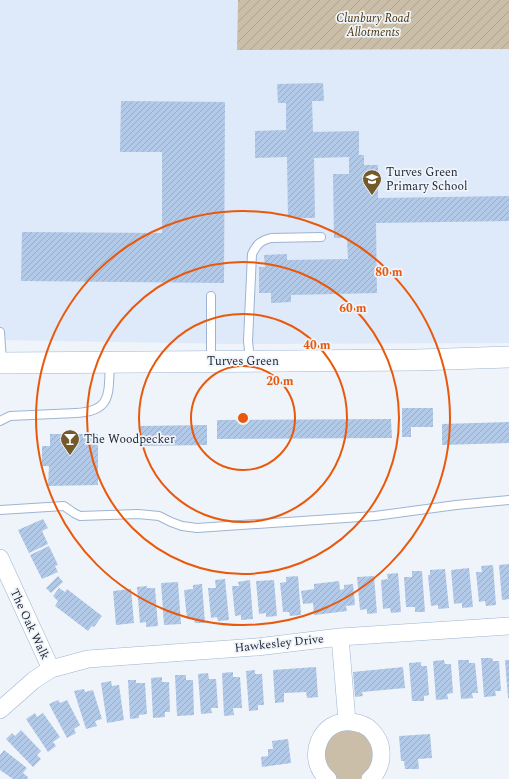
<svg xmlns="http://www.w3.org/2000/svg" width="509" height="779" font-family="Spectral,serif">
	<defs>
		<pattern id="garden-furrows" width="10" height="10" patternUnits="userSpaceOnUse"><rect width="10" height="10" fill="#cbbea8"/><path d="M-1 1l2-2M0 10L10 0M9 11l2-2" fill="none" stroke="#aea391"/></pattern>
		<pattern id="building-hatch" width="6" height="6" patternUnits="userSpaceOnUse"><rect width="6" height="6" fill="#b2c9e8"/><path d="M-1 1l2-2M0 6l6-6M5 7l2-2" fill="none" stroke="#99adc8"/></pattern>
	</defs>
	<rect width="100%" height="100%" fill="#eff4fa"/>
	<path fill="#dee9f9" d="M0 0H238L237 50 509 49V343L234 344 0 340Z"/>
	<path fill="#cbbea8" d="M341 728 367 733 377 758 363 779H334L327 773 322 747Z"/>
	<path fill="url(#garden-furrows)" d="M238 0H509V49L237 50Z"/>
	<path fill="url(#building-hatch)" d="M323 83 324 101H312L313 132 359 131V155H364V165H378V198L509 196V221L376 223 377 293 291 295V302L271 303V293H259V267H265L264 255 287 254V260L348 259 347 238H334L333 174H349V157L314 158 315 218H288L287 157 255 158V131L286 130V103H278L277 84Z
		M121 101 225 102 224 283 21 281 22 232 162 233V152H120Z
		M402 408H433V427H411V437H402Z
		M391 419 392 438 217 439V420Z
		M509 422V443L442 445V424Z
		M207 425V445L139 446V426Z
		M50 434H98V485L48 486 49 466H42V446H50Z
		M43 519 48 528 42 531 48 544 29 553 18 530Z
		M49 546 58 565 55 566 58 572 42 579 30 555Z
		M509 564V599L502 600 499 565Z
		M493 565 496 605 486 606 485 601 479 602 476 572H482L481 566Z
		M469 568 473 607 462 608V603L454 604 451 570Z
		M445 569 449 608 438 609V605L431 606 428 575H430V570Z
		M412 571H422L425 612H415V607H406L404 577H412Z
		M398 573 401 612 391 613 390 608 383 609 381 580 388 579 387 574Z
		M58 576 63 582 51 593 46 588Z
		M298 576 301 615 290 616 289 612H283L280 583 286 582V577Z
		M374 576 377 613 367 614V609L360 610 357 577Z
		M225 579 229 620 218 621 217 617 211 618 208 588H216L215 580Z
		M250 580 253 619 241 620V615L235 616 232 586H239L238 582Z
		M274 580 277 616 266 617V613L259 614 256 581Z
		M339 581 340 590 344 589V585L353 584 355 605 346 606 347 611 314 615 313 603 303 604 301 591 314 589V584Z
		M178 582 181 624 164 625 161 583Z
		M202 584 205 623H195L194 619H187L184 590 193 589V585Z
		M147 586V588H155L158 626 146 627V622L140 623 137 587Z
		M59 588 65 592 67 589 102 616 94 627 92 626 88 631 55 606 58 601 53 596Z
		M131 589 134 623 116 625 113 591Z
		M481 658H492L493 661H499L501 691H495L496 696 484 697Z
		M444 660 445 664H451L453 693 447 694 448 699 436 700 433 661Z
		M458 660H469V663H475L478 693H472L473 698 461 699Z
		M505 660H509V698H508Z
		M421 662V666H427L429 695 424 696V701H412L409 663Z
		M316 667 318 697 307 698 306 692 284 693V702L275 703 273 670Z
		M403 667 405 688 362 692 363 696 355 697 353 672Z
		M255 670V674H262L264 705H258V710L249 711 246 671Z
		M233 672V677H240L242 708H233L234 715 224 716 222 673Z
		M208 673 209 679H216L218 708H211L212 713 201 714 198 674Z
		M175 675H186V680H193L194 715 177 716Z
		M162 677V682H169L170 712H165V717L153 718 151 678Z
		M128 680H136V683H145L147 714 139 715V718L130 719Z
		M111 681 112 686 119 685 124 720 107 723 101 683Z
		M84 689 85 692 93 690 102 719 95 721 97 726 86 729 74 691Z
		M58 700 60 703 67 700 80 725 74 729 76 733 67 738 49 704Z
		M35 713 37 717 43 713 60 737 53 742 56 746 48 752 26 719Z
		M21 730 41 751 37 755 41 759 33 767 6 739 12 733 15 736Z
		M430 734 432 758 418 759 419 769H405L404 761H401L399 736Z
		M288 739 291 763 262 767 261 757 268 756V749H273L272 741Z
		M4 750 27 768 23 773 28 777 27 779H13L0 770V755Z"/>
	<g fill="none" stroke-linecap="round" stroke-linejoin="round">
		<g stroke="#9eb4d2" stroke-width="10">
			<path id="service" d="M0 332 2 362
				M211 360V296
				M250 360 248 341 252 254C257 244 260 241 271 238L321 237
				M0 421 10 416 76 413C113 411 108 393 110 363
				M0 510 64 506 74 513 80 516 138 514 159 516 171 522 182 526 197 528 375 516 456 505 509 500"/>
		</g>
		<g stroke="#9eb4d2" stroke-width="18">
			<path id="minor" d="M0 558 51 669
				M340 637 347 721
				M0 710 34 680 51 669 88 659 257 647 340 637 509 626
				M328 779C304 759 320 718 352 722 359 723 366 725 371 730 377 737 381 743 381 752 382 762 378 773 370 779"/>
		</g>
		<g stroke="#9eb4d2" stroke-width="22">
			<path id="tertiary" d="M0 363 417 360 509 357"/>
		</g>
		<use href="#service" stroke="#fff" stroke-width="8"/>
		<use href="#minor" stroke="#fff" stroke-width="17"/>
		<use href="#tertiary" stroke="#fff" stroke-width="21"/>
	</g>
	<g fill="none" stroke="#e8590c" stroke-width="2">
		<circle cx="243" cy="418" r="52"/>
		<circle cx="243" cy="418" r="104"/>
		<circle cx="243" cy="418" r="156"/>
		<circle cx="243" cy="418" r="207"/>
	</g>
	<defs>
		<g id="school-pin" transform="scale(1)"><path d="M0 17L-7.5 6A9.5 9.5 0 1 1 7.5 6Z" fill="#74592b" stroke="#eff4fa"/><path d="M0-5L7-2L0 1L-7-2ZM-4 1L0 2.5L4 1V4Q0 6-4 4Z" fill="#fff"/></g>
		<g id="bar-pin" transform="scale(1)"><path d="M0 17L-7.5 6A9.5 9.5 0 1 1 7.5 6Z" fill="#74592b" stroke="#eff4fa"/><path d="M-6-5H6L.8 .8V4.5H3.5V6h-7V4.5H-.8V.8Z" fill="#fff"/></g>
	</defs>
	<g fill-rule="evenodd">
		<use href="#school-pin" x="372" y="179"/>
		<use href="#bar-pin" x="70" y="439"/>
	</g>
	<g text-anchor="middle" stroke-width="3.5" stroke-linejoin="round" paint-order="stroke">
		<g font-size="12" font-style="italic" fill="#4a3409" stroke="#eff4fa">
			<text x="373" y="22">Clunbury Road<tspan x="373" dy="14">Allotments</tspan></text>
		</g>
		<g font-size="12" fill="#212935" stroke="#eff4fa" text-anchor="start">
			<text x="386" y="176">Turves Green<tspan x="386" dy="14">Primary School</tspan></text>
			<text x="84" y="443">The Woodpecker</text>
		</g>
		<g font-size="12" fill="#212935" stroke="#eff4fa">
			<text x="243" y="365">Turves Green</text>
			<text transform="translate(30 624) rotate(65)" y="4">The Oak Walk</text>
			<text transform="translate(279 643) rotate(-6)" y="4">Hawkesley Drive</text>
		</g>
	</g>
	<circle cx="243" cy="418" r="6" fill="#e8590c" stroke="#eff4fa" stroke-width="2"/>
	<g font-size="12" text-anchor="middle" font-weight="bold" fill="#e8590c" stroke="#eff4fa" stroke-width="3.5" stroke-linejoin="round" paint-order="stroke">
		<text x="389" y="276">80 m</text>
		<text x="353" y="312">60 m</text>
		<text x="317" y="349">40 m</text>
		<text x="280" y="385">20 m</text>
	</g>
</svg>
